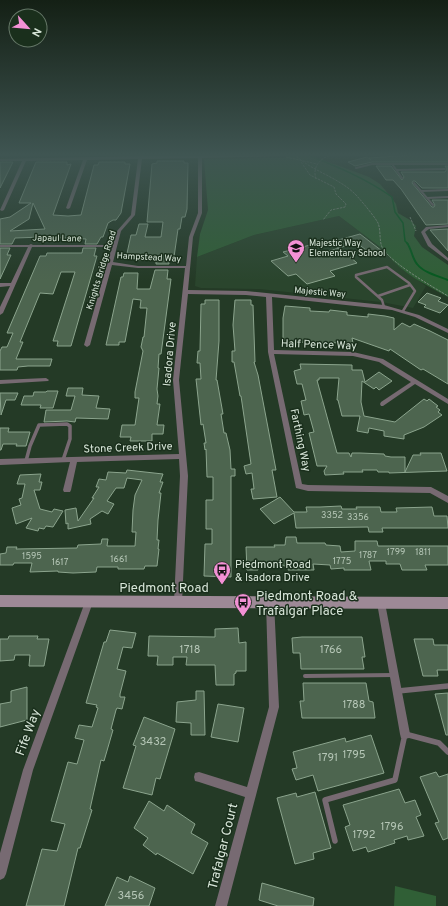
<svg xmlns="http://www.w3.org/2000/svg" width="448" height="906" font-family="Overpass,sans-serif">
	<rect width="100%" height="100%" fill="#243a26"/>
	<path fill="#2a452d" d="M339 216 384 250 398 265 426 286 413 308 381 302 259 289 201 288 195 286 197 257 254 235Z"/>
	<path fill="#305f36" d="M288 154H303L337 165 369 177 380 184 391 197 396 204 398 213 410 220 416 226 414 236 422 247 448 265V297C426 285 399 272 384 250L339 216 254 235 197 257 200 234 208 210 204 159 275 158H288Z
		M395 886 436 896V906H394Z"/>
	<g fill="none" stroke-linecap="round" stroke-linejoin="round">
		<path stroke="#055a1f" stroke-width="1.5" d="M305 154C336 166 365 178 392 197L395 212 403 223 405 241 408 244"/>
		<path stroke="#055a1f" stroke-width="2" d="M407 243C412 250 412 258 417 264 424 273 438 276 448 280"/>
	</g>
	<path fill="#4d654f" stroke="#8ba48d" fill-rule="evenodd" d="M410 154H448V162H372L355 166 348 162 367 157 371 160 369 158 411 155Z
		M157 161H184V163H188L187 209 185 217H182L180 229H178L174 257 172 261H169V264H156V260H137L132 259 133 258H126L131 235H136L139 224H148L145 237H161L163 222H147L152 164 157 163Z
		M0 162H13L0 188Z
		M36 162H67V165L71 164 53 215 68 216 81 215 94 165H98L99 162H125V164H130L121 213 116 220H113L108 223 103 237H101L97 244H85L86 239 43 237 15 238 12 244H0V219L10 217 31 203H19ZM33 203 45 229 10 231 29 219Z
		M376 166H391L402 180 404 177 401 172H445L447 169 445 166H448V188H422L415 181H413L412 183 432 207H434L435 205 432 200H448V224L426 225 401 189 393 180H386Z
		M448 229V251L430 230Z
		M360 234 382 251 371 254 357 243 338 248 331 242Z
		M310 245 320 253 340 248 357 263 330 271 335 276 307 284 296 274 288 276 271 261 288 256 283 252Z
		M0 248H10L7 255H11L0 279Z
		M83 248H96L94 256H97L71 346H57L58 341H53L75 272H61L53 294 40 293 20 342H23L16 359H52L50 366H28L18 367 17 370H0V351L2 347H7L13 333H7L40 256H46L47 253H82Z
		M155 270H168L167 279H171L161 354H159L158 368H159L157 389 158 396 157 404H160L157 425H164L163 434H152V441H130L131 437H120L122 425H135L139 398H135V392L143 351 141 347 143 337H144L147 308H140L141 300 133 299 125 342H119V345H106L121 277H123L124 273H138L137 289H150Z
		M427 293 441 298 438 301 448 305 440 313 424 307 426 305 418 302Z
		M205 300H219V341L216 380H217L223 414H221L224 433H226L230 450 231 469H235V476H231V577L204 576 205 544H212V529H206V500H213V477H207L206 449 205 450 204 443H206L203 424 201 425 196 379H201L200 363H197L198 351H200L201 304H205Z
		M235 300H251V305H253L255 362H254L258 375 276 470H272L277 497 253 499 251 489H254L252 473 246 474 244 466 251 464 241 396H240L234 362H232V351H235L233 325Z
		M285 306 310 308V311L329 312 330 310 347 312V315L368 317V314L385 316 394 318V330L402 323 410 327 414 324 430 331 448 340V384L423 369 421 370 390 349 389 351 352 338 353 343 285 342 283 340V318Z
		M300 364 352 365V370H362L365 382 379 372 392 381 379 390 376 387 374 389 362 381 361 402 364 416 395 422 424 399 427 401 429 399 438 406 436 407 440 410 438 412 442 415 424 427 404 435V439L384 436V431L369 428 368 433 357 431 360 416H342L338 400H337L339 378H319V380H317L318 384 337 453H349L351 457 352 453H360L384 454 385 456 391 457H405V472L413 455H421L420 453H441L447 471 389 473V472H378L377 470H362L363 472H343L344 474 325 475 324 471 327 466H317L309 433 314 432 309 414 304 415 301 401 306 400 302 384H297L294 371 301 369Z
		M68 388H83L82 395 99 396 96 408 110 409 108 419 76 418 75 422 67 421 44 422 46 410H71L75 396H66Z
		M47 391H58L53 408H40L41 405H21L24 396H33L34 392H46Z
		M0 393H18L15 400H6L1 415Z
		M0 428H9L8 432H30L26 446H16L17 444H3L1 450H0Z
		M127 470 163 474 160 482H163L159 493H161L158 520 157 540H159L158 549H159L157 566H145L144 569H118V567H97L96 572 73 573 58 572V571L30 572 32 563H14L13 565H0V554L6 553 7 547H17L16 549 77 548 78 545 101 544 102 539H108L107 546H135L136 532H132L133 510 135 495 142 480 127 478 124 488H116L107 501 114 504 108 514 102 511 90 519 91 524 68 529V523L66 524 65 510 76 508 78 521 94 498H92L99 487H96L99 479 106 480 108 472 126 473Z
		M41 474 39 482H42L40 490H34L40 509 52 512 54 509 63 511 53 527 46 526 44 529 39 528 38 531 26 528 32 518 16 524 12 508 21 505 19 499 22 498 25 484H17L20 475Z
		M280 497 294 512H307L306 507H320L341 506 342 509H357L356 507H380L381 512H397L396 508 432 507 434 516H447L448 528H382L383 532H369L368 527 296 528 294 513 274 524 260 509Z
		M286 537H296L297 543H325L326 545 340 546 341 552 355 551V541H377L378 546H448V565H425L427 570H402L400 564H386V561H369L371 570H344V568L331 569 330 565 313 564 314 570H288V566L257 565 258 570H247L246 547H275L274 545H285Z
		M238 628 239 643 246 642V671H236V673L234 674V685H216L215 665H186L187 657H173V665H157L158 656H148L149 636 215 637V629Z
		M110 630 136 633 132 648 123 647 117 669 126 671 120 694V697H125L122 709 117 708 116 710 111 729 113 730 104 761 101 760 90 809 92 810 80 848H78L64 906H26L42 849 57 851 65 824 51 821 68 762 77 764 84 740 75 738 79 725 92 727 98 708 96 707 97 705 86 703 104 642H106Z
		M9 636H38L37 639H49L44 666H29L30 655H15L14 660 0 661V639H8Z
		M302 637H362L365 657H362L364 669H301L300 653H293L292 638Z
		M414 639H433L434 645H448V670H437L438 676H423Z
		M303 683H366L369 701 373 702 375 718H302L300 701H304Z
		M27 687V720L0 727V704L11 702V691Z
		M196 691H204L205 735H191V723L176 722 177 702 196 700Z
		M448 693V735H446L435 694Z
		M218 704 244 708 238 742 211 737Z
		M144 717 175 729 160 779 156 778 152 795 123 788 136 746 133 745Z
		M371 735 384 773 318 791 313 775 296 780 292 769 297 768 293 752 345 738 346 742Z
		M436 772 439 777 448 774V838L443 840 435 823 439 822 420 777Z
		M399 789 405 803 415 800 421 815 416 817 424 836 408 840 407 836 394 840 395 843 368 852 366 847 353 851 345 827 350 825 343 805Z
		M315 792 331 848 313 853 314 859 295 864 277 798 296 793 297 797Z
		M149 801 164 811 167 805 195 824 191 833 208 843 193 874 157 853 156 855 143 845 148 838 134 828Z
		M130 876 155 888 149 906H105L117 877 128 882Z
		M262 883 314 898 313 906H278L259 900Z"/>
	<g fill="none" stroke-linecap="round" stroke-linejoin="round">
		<path stroke="#798b7b" stroke-width="1" stroke-dasharray="2.5 1" stroke-linecap="butt" d="M294 154C311 171 338 177 355 194 360 199 375 217 378 223 381 230 379 240 382 247 389 262 433 287 448 296
			M286 157 317 164
			M301 162 310 175 334 187 336 194 346 204 345 207 331 210 323 220
			M316 179C312 167 320 158 331 155
			M410 217 416 231"/>
		<path stroke="#776a72" stroke-width="2" d="M392 164 402 178
			M356 168 372 164H448
			M397 170 445 169
			M414 183 433 205
			M421 191 448 190
			M427 198 448 197"/>
		<path stroke="#776a72" stroke-width="2.5" d="M378 296 410 285
			M384 307 382 300 356 277V275L387 267 409 283 415 291 403 311"/>
		<path stroke="#776a72" stroke-width="3.5" d="M26 461 30 446 39 425 67 424 70 426V439L63 460"/>
		<path stroke="#776a72" stroke-width="4" d="M305 676 394 675"/>
		<path stroke="#776a72" stroke-width="5.5" d="M398 691 448 686
			M335 841 325 800 395 780 405 734 439 743 448 752"/>
		<path fill="#776a72" fill-rule="evenodd" d="M139 154H143V156L272 154 282 155 280 156 202 158V213L193 237 188 290 246 291 384 305 419 315 448 329V333L415 317 392 310 272 297 274 350 353 352 383 359 448 399V404L415 384 383 406H381L380 404 381 402 411 382 379 362 353 356 274 354 302 484 308 485 431 487 448 496V503L430 493 308 491 296 488 268 352 266 297 246 295 188 294 179 380 188 476 182 602 181 605 178 606 175 605 174 602 180 476 179 459 77 462 71 490 70 492H64L63 490 70 462 0 465V459L179 454 173 380 185 268H138L112 265 90 345 87 347 84 345 112 247H32L3 313 0 315V307L10 286 0 287V283H11L28 247H0V245H29L31 244 33 245H113L117 231 131 215 138 159 87 160 70 208 68 209 66 208 83 160 26 161 4 210 2 211 0 210 22 161H0V159L139 156ZM198 158V213L189 237 186 266H138L113 262 121 231 135 215 142 159Z
			M337 154H342L340 155Z
			M448 225V227L429 229 425 232 432 244 448 258V261L428 246 421 232 426 227Z
			M46 378 49 380 48 381 0 384V380Z
			M89 598 92 599 93 602 33 770 6 874 4 878 0 880V853L23 770 85 602 86 599Z
			M270 598 273 599 274 602 279 707 227 906H215L245 797 199 782 195 781 194 777 195 773 199 772 247 787 269 707 266 602 267 599Z
			M381 599 384 600 385 603 410 734 409 738 405 739 401 738 400 734 377 603 378 600Z"/>
		<path fill="#9d8996" fill-rule="evenodd" d="M0 595 448 597V609L0 607Z"/>
	</g>
	<linearGradient id="sky" x2="0" y2="1"><stop stop-color="#142015"/><stop offset="0.55" stop-color="#3f5552"/><stop offset="1" stop-color="#3f5552" stop-opacity="0"/></linearGradient>
	<rect width="448" height="281" fill="url(#sky)"/>
	<defs>
		<g id="school-pin" transform="scale(0.9)"><path d="M0 17L-7.5 6A9.5 9.5 0 1 1 7.5 6Z" fill="#f391d5" stroke="#1a2f1c"/><path d="M0-5L7-2L0 1L-7-2ZM-4 1L0 2.5L4 1V4Q0 6-4 4Z" fill="#111"/></g>
		<g id="bus-pin" transform="scale(0.9)"><path d="M0 17L-7.5 6A9.5 9.5 0 1 1 7.5 6Z" fill="#f391d5" stroke="#1a2f1c"/><path d="M-5-6H5V4H4V6H2V4H-2V6H-4V4H-5ZM-3.5-4V0h7V-4ZM-3.5 1.2v1.5H-2V1.2ZM2 1.2v1.5H3.5V1.2Z" fill="#111"/></g>
	</defs>
	<g fill-rule="evenodd">
		<use href="#school-pin" x="296" y="248"/>
		<use href="#bus-pin" x="222" y="570"/>
		<use href="#bus-pin" x="243" y="602"/>
	</g>
	<g text-anchor="middle" stroke-width="3" stroke-linejoin="round" paint-order="stroke">
		<g font-size="9" fill="#d8e6d9" stroke="#1a2f1c">
			<text transform="translate(57 238) rotate(1)" y="3">Japaul Lane</text>
			<text transform="translate(149 257) rotate(3)" y="3">Hampstead Way</text>
			<text transform="translate(101 270) rotate(-73)" y="3">Knights Bridge Road</text>
			<text transform="translate(320 292) rotate(5)" y="3">Majestic Way</text>
		</g>
		<g font-size="9" fill="#d8e6d9" stroke="#1a2f1c" text-anchor="start">
			<text x="309" y="246">Majestic Way<tspan x="309" dy="10">Elementary School</tspan></text>
		</g>
		<g font-size="9" fill="#b5c6b6">
			<text x="332" y="518">3352</text>
			<text x="358" y="520">3356</text>
			<text x="396" y="555">1799</text>
			<text x="423" y="555">1811</text>
			<text x="368" y="558">1787</text>
			<text x="32" y="559">1595</text>
			<text x="119" y="562">1661</text>
			<text x="342" y="564">1775</text>
			<text x="60" y="565">1617</text>
		</g>
		<g font-size="11" fill="#d8e6d9" stroke="#1a2f1c">
			<text transform="translate(319 344) rotate(2)" y="4">Half Pence Way</text>
			<text transform="translate(169 354) rotate(-85)" y="4">Isadora Drive</text>
			<text transform="translate(301 440) rotate(78)" y="4">Farthing Way</text>
			<text transform="translate(128 447) rotate(-2)" y="4">Stone Creek Drive</text>
		</g>
		<g font-size="11" fill="#d8e6d9" stroke="#1a2f1c" text-anchor="start">
			<text x="235" y="568">Piedmont Road<tspan x="235" dy="13">&amp; Isadora Drive</tspan></text>
		</g>
		<g font-size="11" fill="#b5c6b6">
			<text x="190" y="653">1718</text>
			<text x="331" y="653">1766</text>
			<text x="354" y="708">1788</text>
			<text x="153" y="745">3432</text>
			<text x="354" y="758">1795</text>
			<text x="328" y="761">1791</text>
			<text x="392" y="830">1796</text>
			<text x="364" y="838">1792</text>
			<text x="131" y="899">3456</text>
		</g>
		<g font-size="13" fill="#d8e6d9" stroke="#1a2f1c">
			<text x="164" y="592">Piedmont Road</text>
			<text transform="translate(27 732) rotate(-70)" y="5">Fife Way</text>
			<text transform="translate(222 846) rotate(-76)" y="5">Trafalgar Court</text>
		</g>
		<g font-size="13" fill="#d8e6d9" stroke="#1a2f1c" text-anchor="start">
			<text x="256" y="600">Piedmont Road &amp;<tspan x="256" dy="15">Trafalgar Place</tspan></text>
		</g>
	</g>
	<g transform="translate(28 28) rotate(117)"><circle r="19" fill="#1a2f1c" stroke="#667868"/>
	<path d="M0-3L7 15L0 10L-7 15Z" fill="#f391d5"/>
	<text y="-6" font-size="11" font-weight="bold" text-anchor="middle" fill="#d8e6d9">N</text>
	</g>
</svg>
